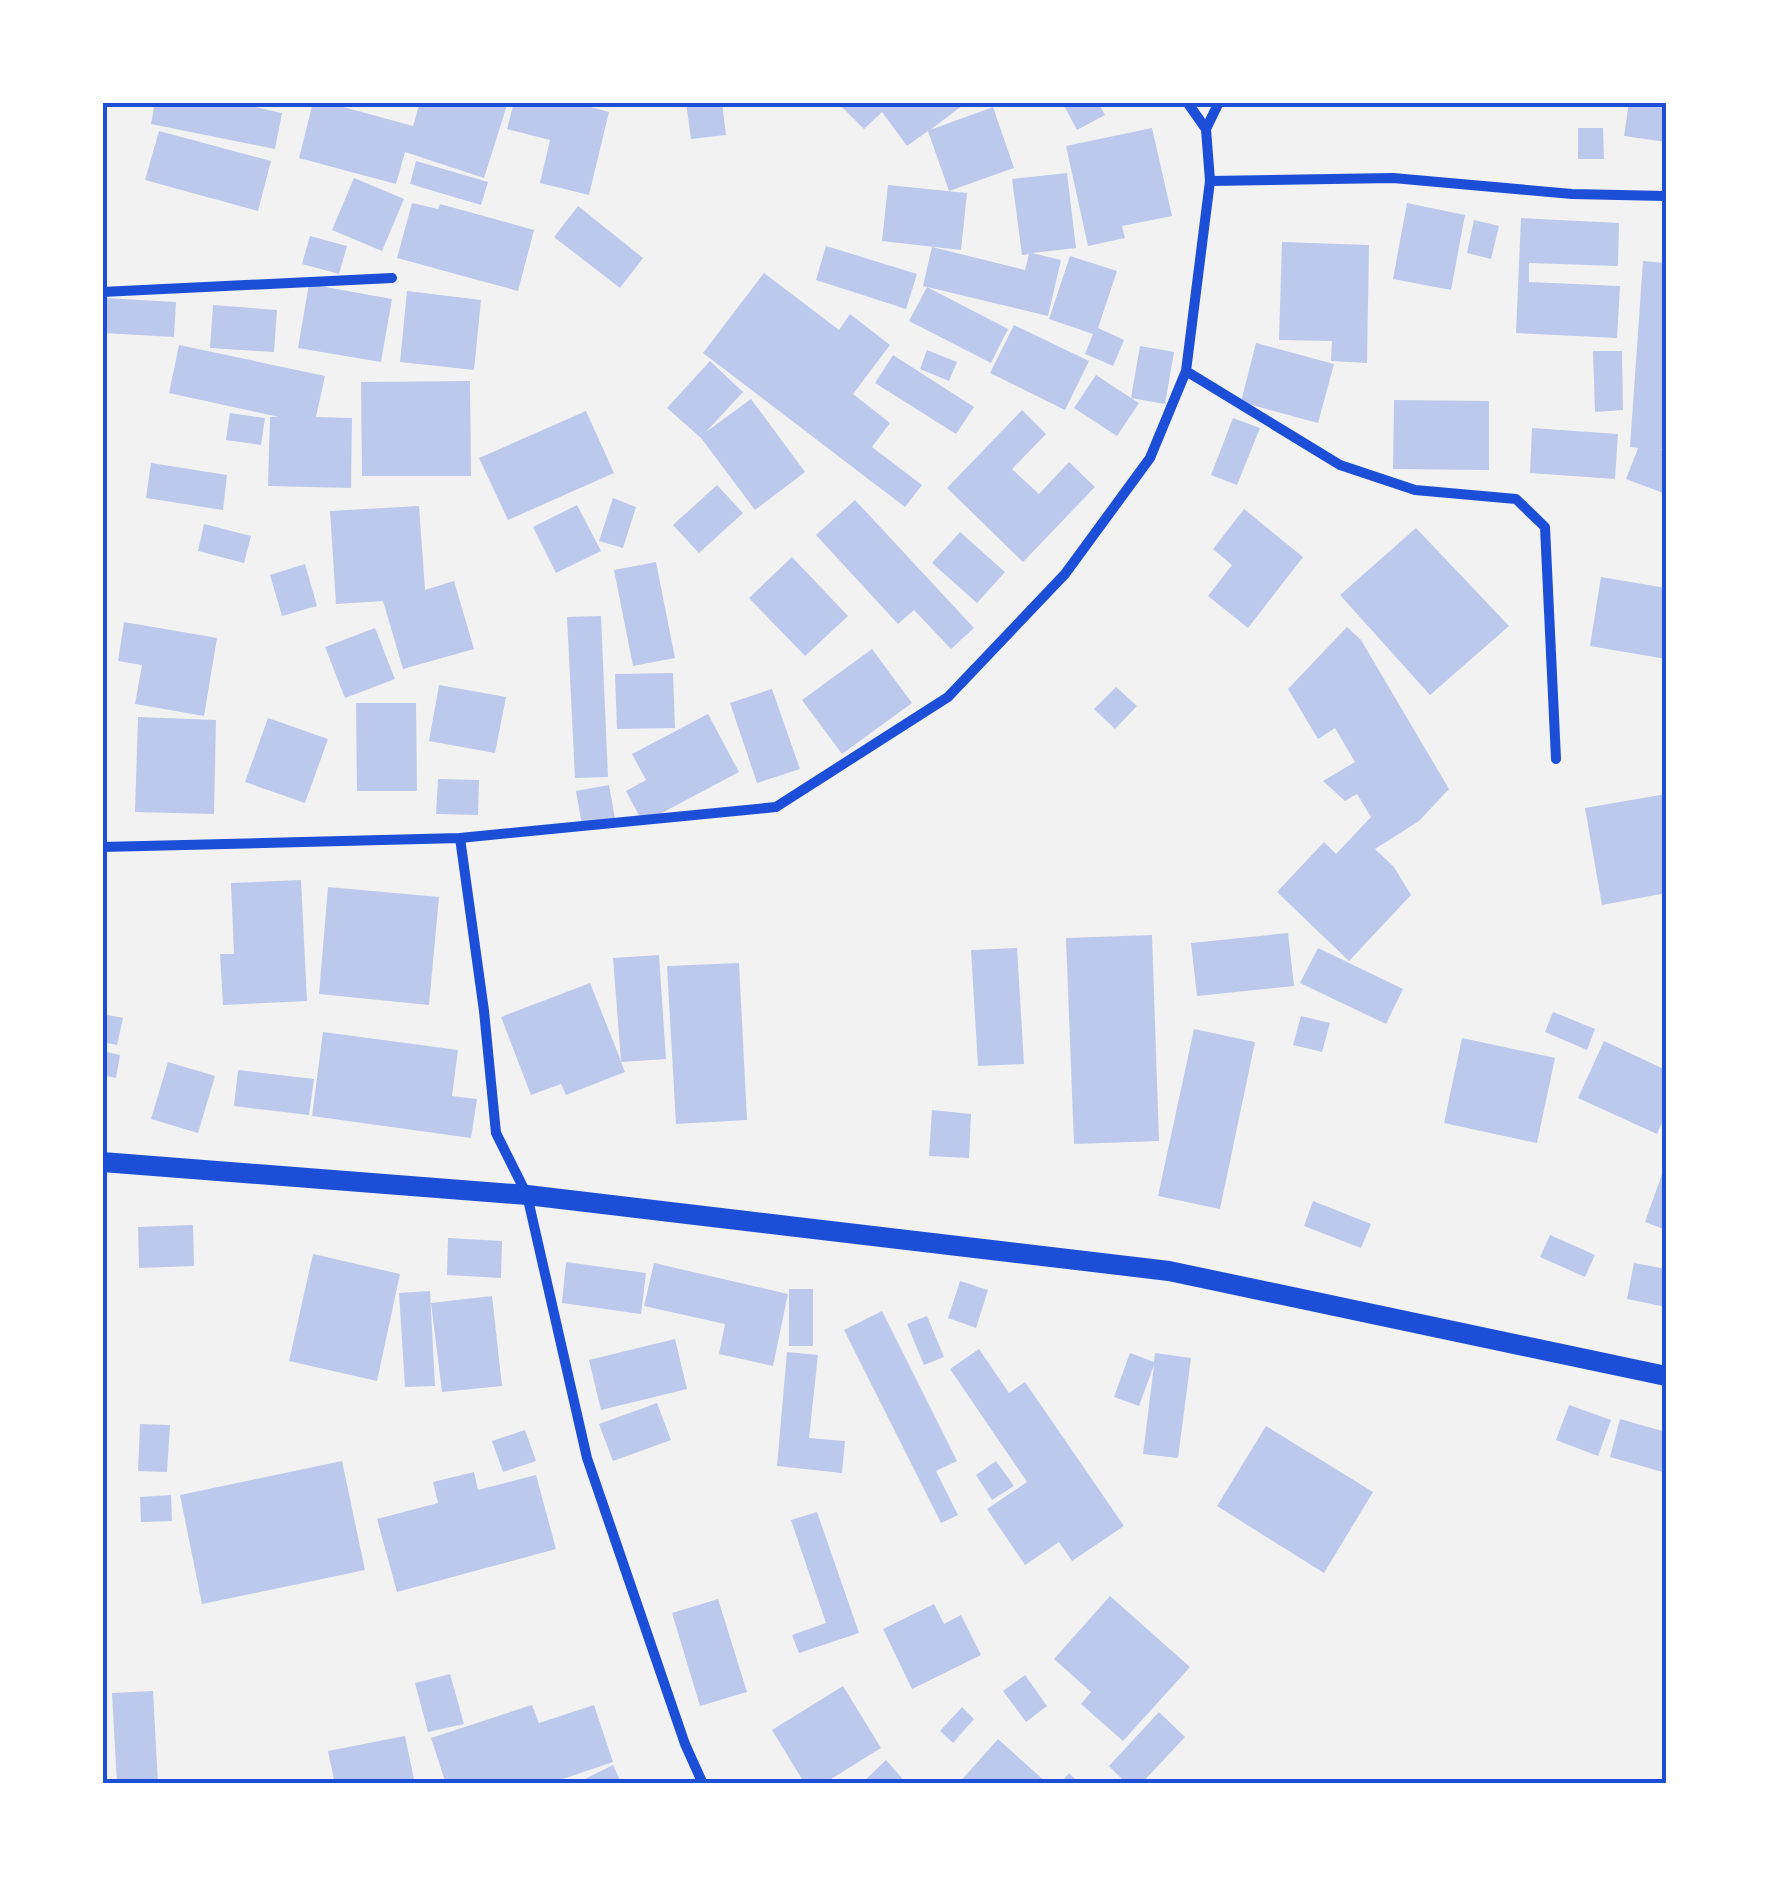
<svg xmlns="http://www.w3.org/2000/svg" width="1769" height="1886" font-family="'Exo 2',sans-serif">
	<rect width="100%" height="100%" fill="#f2f2f2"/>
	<path fill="#bdc9ec" d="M155 102H233L282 113 275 149 151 124Z
		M313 102H325L413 126 420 102H508L484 178 405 152 396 184 299 158Z
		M514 102H573L609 112 589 195 540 183 550 140 507 129Z
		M686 102H722L726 135 691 139Z
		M837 102H967L930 130 993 107 1014 168 949 191 928 131 907 146 882 112 864 129Z
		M1062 102H1098L1105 115 1077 130Z
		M1629 102H1666V142L1624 136Z
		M1152 128 1172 216 1122 226 1125 238 1088 246 1066 146Z
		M1578 128H1603L1604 159H1578Z
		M159 131 271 161 258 211 145 180Z
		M416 161 488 182 481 205 410 184Z
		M1067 173 1076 248 1032 253 1061 260 1048 316 923 286 932 247 1025 270 1029 254 1022 255 1012 179Z
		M354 178 404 199 382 251 332 230Z
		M888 185 967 193 961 250 882 241Z
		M412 203 438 209 440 204 534 230 518 291 397 258Z
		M1407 203 1465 215 1451 290 1393 279Z
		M578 206 643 258 620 288 554 237Z
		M1521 218 1619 223 1618 266 1529 263V282L1620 286 1617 338 1516 333Z
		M1474 220 1499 226 1491 259 1467 253Z
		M310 236 347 246 339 274 302 264Z
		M1282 242 1369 245 1367 363 1331 361 1332 341 1279 340Z
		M826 246 917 274 906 309 816 280Z
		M1070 256 1117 271 1098 328 1124 340 1113 366 1085 354 1093 334 1049 319Z
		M1643 261 1666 263V450L1660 449 1666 452V494L1626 479 1638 448 1630 447Z
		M764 273 839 330 850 314 890 345 853 394 890 423 872 447 922 485 905 507 703 353Z
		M309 284 392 299 381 362 298 348Z
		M927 287 1008 329 991 363 909 321Z
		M407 291 481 300 474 370 400 362Z
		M105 298 176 302 174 337 103 333Z
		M213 305 277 310 274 352 210 348Z
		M1014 325 1089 361 1065 410 990 373Z
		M1256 343 1334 364 1318 423 1241 402Z
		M179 345 325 376 316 417 352 418 351 488 268 486 270 417H279L169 393Z
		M1140 346 1174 352 1165 404 1131 398 1139 403 1117 436 1074 408 1096 375 1131 398Z
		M927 350 957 362 949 381 920 369Z
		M1593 351H1622L1623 410 1595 412Z
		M893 355 974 407 956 434 875 383Z
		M710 361 743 392 706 432 751 399 805 472 755 510 701 438 667 408Z
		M470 381 471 476H362L361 382Z
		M1394 400 1489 401V470L1393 469Z
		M1022 410 1046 434 1012 469 1039 494 1069 462 1095 487 1023 562 947 488Z
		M586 411 614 473 508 520 479 458Z
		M230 413 265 418 261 445 226 440Z
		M1233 418 1260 428 1237 485 1211 475Z
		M1532 428 1618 434 1615 479 1530 473Z
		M151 463 227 475 223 510 146 498Z
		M717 485 743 513 699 553 673 525Z
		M613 498 636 507 623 548 599 541Z
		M855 500 974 628 951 649 914 610 898 624 816 535Z
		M577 505 601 551 556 573 533 527Z
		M419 506 425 590 454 581 474 649 403 669 383 601 336 604 330 511Z
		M1244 509 1303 557 1248 628 1208 596 1232 565 1213 549Z
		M204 524 251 536 244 563 198 551Z
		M1416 528 1509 626 1430 695 1340 595Z
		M960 532 1005 572 977 603 932 563Z
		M792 557 848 616 805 656 749 598Z
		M656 562 675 658 633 666 614 570Z
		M305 564 317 606 282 616 270 575Z
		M1601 577 1666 588V659L1590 646Z
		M601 616 608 777 575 778 567 617Z
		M124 622 217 638 204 716 135 704 142 665 118 661Z
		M1347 627 1361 640 1449 789 1419 821 1375 849 1394 867 1411 895 1349 961 1277 892 1324 842 1336 854 1371 817 1357 794 1345 801 1323 781 1355 762 1335 728 1318 739 1288 689Z
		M375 628 395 679 345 698 325 647Z
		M872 649 912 703 842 754 802 700Z
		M673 673 675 728 617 729 615 674Z
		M439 685 506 697 495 753 429 741Z
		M1116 687 1137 706 1115 729 1094 709Z
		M772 689 800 769 757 783 730 703Z
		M356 703H416L417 791H357Z
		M708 714 739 772 643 823 626 791 646 780 632 754Z
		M138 717 216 720 214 814 135 812Z
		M268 718 328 739 305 803 245 782Z
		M438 779 479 780 478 815 436 814Z
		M609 785 615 819 582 825 576 791Z
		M1666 794V893L1602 905 1585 808Z
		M301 880 307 1001 223 1005 220 954H234L231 883Z
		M328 887 439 897 429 1005 319 994Z
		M1288 933 1294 986 1197 996 1191 943Z
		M1152 935 1159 1141 1074 1144 1066 938Z
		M1017 948 1024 1064 978 1066 971 950Z
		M1318 948 1403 989 1386 1024 1300 983Z
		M659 955 666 1059 621 1062 625 1072 566 1095 561 1084 531 1095 501 1017 590 983 621 1061 613 958Z
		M739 963 747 1120 676 1124 667 966Z
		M1553 1012 1595 1029 1587 1050 1545 1032Z
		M102 1014 123 1018 117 1045 102 1042Z
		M1301 1016 1330 1023 1322 1052 1293 1045Z
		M1194 1029 1255 1042 1220 1209 1158 1196Z
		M323 1032 458 1050 452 1096 477 1099 471 1138 312 1116Z
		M1462 1038 1555 1058 1537 1143 1444 1123Z
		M1604 1041 1666 1070V1114L1657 1134 1578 1098Z
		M102 1051 120 1055 116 1078 102 1075Z
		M168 1062 215 1076 198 1133 151 1119Z
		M238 1070 314 1079 309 1115 234 1106Z
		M932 1110 971 1114 969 1158 929 1156Z
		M1666 1163V1230L1645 1222Z
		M1313 1201 1371 1224 1361 1248 1304 1226Z
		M193 1225 194 1266 139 1268 138 1227Z
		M1550 1235 1595 1255 1585 1277 1540 1257Z
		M448 1238 502 1241 501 1278 447 1275Z
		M313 1254 400 1274 377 1381 289 1361Z
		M566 1262 646 1273 641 1314 562 1303Z
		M654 1263 788 1294 773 1366 719 1354 725 1324 644 1306Z
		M1634 1263 1666 1269V1307L1627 1299Z
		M960 1281 988 1290 976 1328 948 1318Z
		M789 1289H813V1346H789Z
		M430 1291 435 1386 405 1387 399 1293Z
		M492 1296 502 1386 442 1392 431 1303Z
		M882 1311 957 1461 936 1471 958 1515 941 1523 844 1330Z
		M927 1316 944 1357 924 1365 907 1324Z
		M675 1339 687 1389 601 1410 589 1360Z
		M979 1349 1009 1393 1025 1382 1124 1526 1072 1561 1059 1542 1025 1565 987 1509 1027 1482 950 1369Z
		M787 1352 818 1355 809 1438 845 1441 842 1473 777 1466Z
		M1130 1353 1154 1362 1155 1353 1191 1358 1178 1458 1143 1454 1154 1365 1139 1406 1114 1397Z
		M657 1403 671 1440 613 1461 599 1424Z
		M1569 1405 1611 1420 1598 1456 1556 1440Z
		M1620 1419 1666 1432V1473L1610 1457Z
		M140 1424 170 1425 167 1472 138 1471Z
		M1266 1426 1373 1492 1324 1573 1217 1506Z
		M525 1430 536 1461 503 1472 492 1441Z
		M342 1461 365 1570 202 1604 180 1495Z
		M996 1461 1014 1486 992 1500 976 1475Z
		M474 1472 478 1490 536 1475 556 1549 397 1592 377 1519 438 1503 433 1482Z
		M171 1495 172 1521 141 1522 140 1497Z
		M817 1512 859 1633 799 1653 792 1635 826 1623 791 1520Z
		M1110 1596 1190 1667 1123 1741 1081 1704 1091 1692 1054 1659Z
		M718 1599 747 1692 700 1706 672 1613Z
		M934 1604 944 1624 961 1615 981 1655 912 1689 883 1629Z
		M450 1674 464 1724 428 1732 415 1683Z
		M1025 1675 1047 1706 1026 1722 1003 1691Z
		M843 1686 881 1748 823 1784H805L772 1730Z
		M153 1691 158 1784H117L112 1693Z
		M532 1705 539 1723 594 1705 613 1762 548 1784H446L431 1738Z
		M962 1707 974 1719 953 1743 940 1731Z
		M1159 1712 1185 1737 1141 1784H1127L1109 1766Z
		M405 1736 415 1784H335L328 1751Z
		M998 1739 1048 1784H958Z
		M886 1760 907 1784H861Z
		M613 1765 622 1784H575Z
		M1069 1773 1080 1784H1060Z"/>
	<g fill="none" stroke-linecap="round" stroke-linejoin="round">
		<path stroke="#1d4ed8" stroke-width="10" d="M1206 129 1219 102
			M1210 181 1393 178 1572 194 1666 196
			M102 292 392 278
			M1186 371 1340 465 1415 490 1516 499 1545 527 1556 759
			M460 838 484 1011 496 1133 527 1195 587 1458 685 1744 703 1784
			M102 847 460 838 776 807 948 697 1065 574 1150 458 1186 371 1210 181 1206 129 1187 102"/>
		<path stroke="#1d4ed8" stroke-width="20" d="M102 1162 527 1195 1169 1271 1666 1376"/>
	</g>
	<rect width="1769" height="1886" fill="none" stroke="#ffffff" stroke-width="210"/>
	<rect x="105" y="105" width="1559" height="1676" fill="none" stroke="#1d4ed8" stroke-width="4"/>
</svg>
